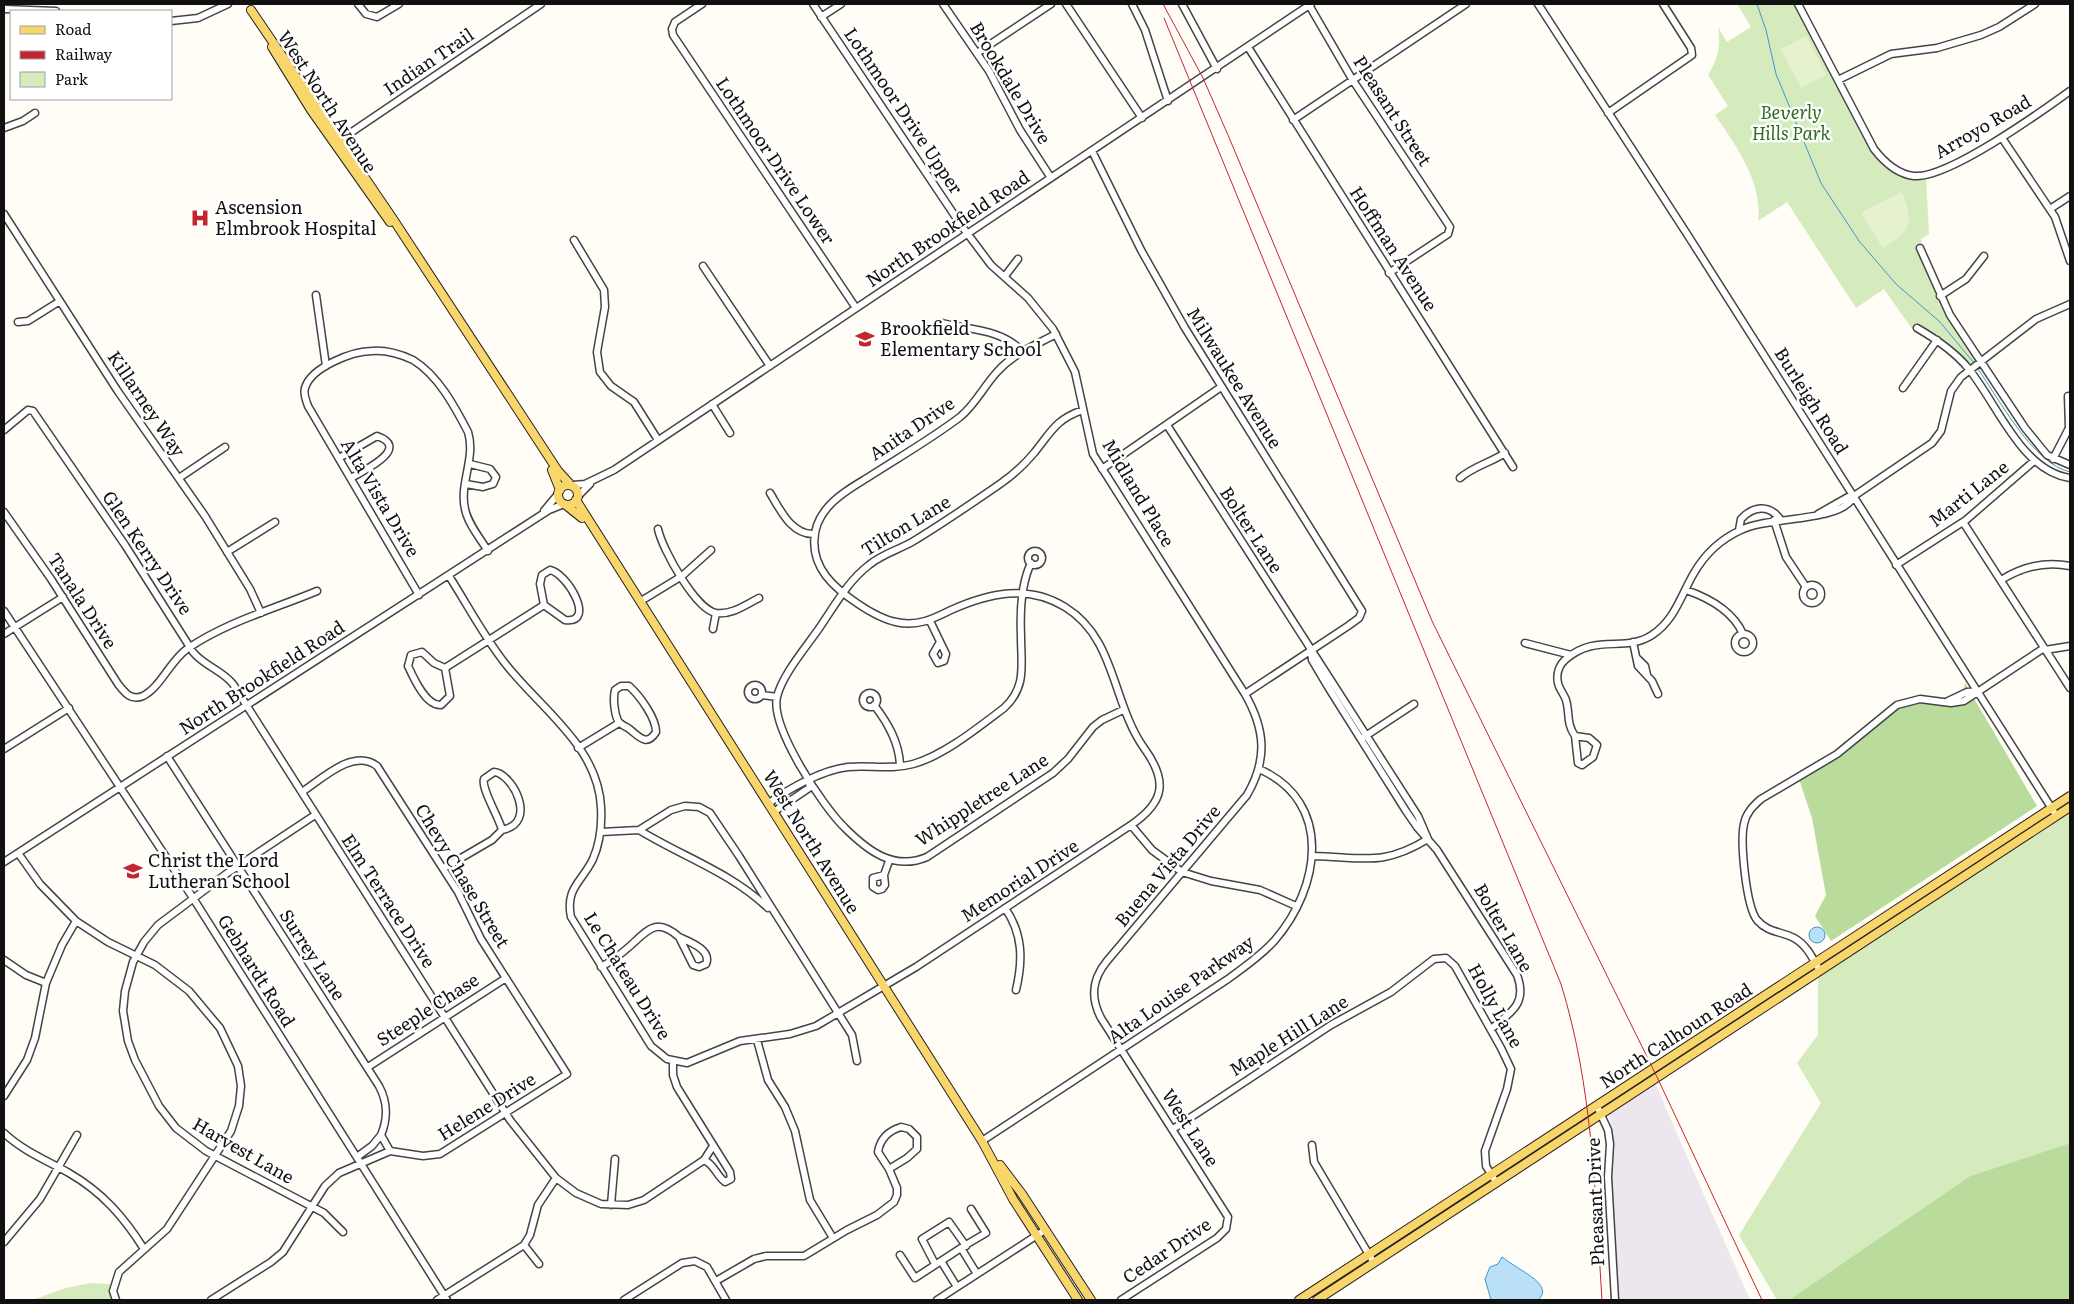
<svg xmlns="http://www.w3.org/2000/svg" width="2074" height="1304" font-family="Literata,serif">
	<rect width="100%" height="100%" fill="#fffdf5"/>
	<path fill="#eee6ef" d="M1655 1083 1750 1300H1618L1611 1179 1614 1144 1609 1115 1612 1110Z"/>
	<path fill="#d5ebbd" d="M1737 4H1796L1879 159 1916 179 1926 178 1929 234 1921 239 1922 242 1916 245 1940 300 1977 360 1971 364 1952 347 1918 325 1912 329 1884 289 1856 308 1787 202 1758 221C1763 182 1736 146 1715 115L1728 106 1708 75C1718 58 1721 46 1718 27L1727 42 1751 27Z
		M2070 811V1143L1970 1176 1789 1300H1777L1739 1235 1821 1103 1797 1063 1818 1035V976Z
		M91 1283 110 1284 114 1300H32L66 1288Z"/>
	<path fill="#b9dc9c" d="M1965 683 2037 806 1831 941 1815 916 1826 895 1812 818 1798 776 1830 756 1891 705 1920 696 1946 698 1964 691Z
		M2070 1143V1300H1789L1970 1176Z"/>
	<path fill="#e6f2cf" d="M1806 36 1826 75 1801 88 1781 49Z
		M1902 192C1914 223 1912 231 1883 248L1862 215V212Z"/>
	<path fill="#b9e0f7" stroke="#3f96cf" d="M1809 935a8 8 0 1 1 16 0a8 8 0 1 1-16 0Z
		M1502 1257C1506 1259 1508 1262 1512 1264 1521 1271 1555 1286 1538 1300H1491L1485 1279 1490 1267 1498 1264Z"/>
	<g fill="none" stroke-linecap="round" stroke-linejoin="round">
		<path stroke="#3f96cf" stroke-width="1" d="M1757 4 1766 30 1776 74 1821 183 1859 241 1896 284 1940 322 1974 363
			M1978 369C1999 399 2033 464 2070 472"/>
		<g stroke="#444" stroke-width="9">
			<path id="minor" d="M358 4 366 14 377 17 399 4
				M702 4 675 22 672 29 673 35 856 308
				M813 4 961 225 991 265 1028 298 1053 329 1075 372 1093 454 1245 694C1265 729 1268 759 1247 795L1107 961C1092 979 1090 997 1101 1018L1228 1217 1226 1229 1217 1238 1121 1300
				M943 4 989 71 1020 130 1051 178
				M1066 4 1142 118
				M1132 4 1145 30 1168 101
				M1182 4 1217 69
				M1538 4 1687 234 2054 812
				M1798 4 1874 149C1884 162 1897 174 1914 176 1947 179 2041 112 2070 91
				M1309 5 1352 79 1450 227 1448 234 1389 273
				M4 9 56 11
				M821 17 841 4
				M171 21 198 18 228 4
				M1248 47 1513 467
				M977 53 1051 4
				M1838 80 1891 54 1937 48 1981 35 1999 27 2035 4
				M1608 113 1692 55 1691 48 1663 4
				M1293 120 1466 4
				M4 128 23 121 35 113
				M2002 138 2055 217 2070 261
				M337 142 541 4
				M1092 151 1141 250 1185 328 1362 611 1359 618 1348 626 1245 694
				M2050 209 2070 196
				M4 214 117 390 205 516 250 589 261 613
				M574 240 604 290 605 307 597 352 600 372 611 386 634 402 658 440
				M1920 248 1950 315 2025 428 2047 455 2070 465
				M703 266 770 366
				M1005 276 1018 259
				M316 295 326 366
				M1940 296 1966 279 1984 256
				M18 322 28 321 60 301
				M942 323C970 330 1000 329 1021 350
				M1917 328C1936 339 1954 351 1968 368 1997 403 2021 471 2070 478
				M1903 388 1937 340
				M712 404 730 433
				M1083 410C1056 419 1051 432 1034 453 1024 465 1013 475 1000 484 971 504 942 524 912 542 898 550 882 554 869 565 848 581 835 605 820 627 807 646 782 675 777 697 770 727 823 807 845 828 868 851 894 871 927 857L1053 773 1068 759 1093 727 1102 720 1123 710
				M1167 425 1418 816 1428 839
				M4 430 28 410 33 411 125 545 193 652C204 666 222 670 233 684L510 1120 556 1178 576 1193 601 1204 628 1205 644 1200 704 1160 713 1146
				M339 458 377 436C412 448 363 471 351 478
				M2053 459 2069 428 2068 396
				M1102 469 1221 387
				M179 478 225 447
				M1460 478C1474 466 1490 463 1505 453
				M466 484 483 487 493 484 496 477 490 469 470 464
				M573 485 585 484 614 470 1311 4
				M770 493C780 509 791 535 814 534
				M577 497 590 484
				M544 511 559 493
				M4 512 51 579 118 684C125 693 131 701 143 696 160 688 170 661 187 649 226 622 274 609 317 591
				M1818 514 1848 497 1854 496 1932 443 1941 431 1951 391 1961 377 2036 319 2070 304
				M1774 520 1786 557 1806 587
				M1963 522 2070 688
				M658 529C662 549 696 610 716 613 732 615 745 605 759 598
				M1739 530 1741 519C1753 506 1769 504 1780 519
				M1028 558a7 7 0 1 1 14 0a7 7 0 1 1-14 0Z
				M227 552 275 522
				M1896 565 1966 520 2034 461
				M550 570C567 573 597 624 565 620L544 605 540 584 542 575Z
				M449 576C467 604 483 635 504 662 538 707 598 745 601 807 602 825 600 843 593 859 582 882 565 888 571 917L651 1046 667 1059 687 1063 740 1041 790 1034 816 1026 916 967 1131 825C1165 802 1168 781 1144 748 1112 703 1116 638 1065 607 1028 584 989 593 951 610 933 619 917 627 896 622 875 618 839 593 826 576 810 555 810 527 828 507 838 495 854 486 867 478 898 458 931 439 960 417 975 405 984 386 997 372 1014 353 1034 346 1056 334
				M2001 580C2022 567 2046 561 2070 566
				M1803 594a9 9 0 1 1 18 0a9 9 0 1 1-18 0Z
				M1686 590C1709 598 1733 611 1743 634
				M419 595 308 406C306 400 303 394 305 388 311 367 353 351 372 351 386 350 400 354 413 360 438 375 455 407 468 432 476 458 459 484 465 509 468 524 480 538 488 551
				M641 601 682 576 711 550
				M4 611 193 898 447 1300
				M930 621 946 654 944 661 938 663 933 654 940 642
				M713 629 716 613
				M1735 643a9 9 0 1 1 18 0a9 9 0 1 1-18 0Z
				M4 634 63 597
				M1633 642 1638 666 1652 681 1658 694
				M1525 643 1571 655
				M2045 650 2070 646
				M1311 651 1312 660 1328 687 1406 811 1417 827 1437 850 1517 975C1528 1004 1510 1013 1491 1029
				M422 652 434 663 445 668 450 696 441 705C426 706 414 679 408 666L411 655Z
				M1638 659 1645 666 1647 675
				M445 668 544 605
				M748 692a7 7 0 1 1 14 0a7 7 0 1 1-14 0Z
				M621 686H629C640 696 656 718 656 732 646 748 638 735 628 728 624 726 620 724 618 721 614 712 613 698 615 690Z
				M863 700a7 7 0 1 1 14 0a7 7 0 1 1-14 0Z
				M762 695 777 697
				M1948 701 1967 692 1976 691
				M874 705C888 723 899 742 900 765
				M1575 736 1578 763 1582 765 1593 757 1597 745 1589 738 1575 736C1566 723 1570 714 1566 700 1564 694 1559 689 1558 683 1556 674 1559 665 1566 659 1596 633 1625 653 1652 635 1675 620 1681 595 1694 573 1705 554 1721 539 1741 530 1767 516 1842 523 1854 496
				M1364 737 1414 704
				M578 748 619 723
				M4 749 69 708
				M167 756 379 1086C388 1103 388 1118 381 1135L390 1151
				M494 772C512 773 539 823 502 830 499 817 481 789 484 779Z
				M769 803C790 788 822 770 848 767 870 765 891 770 913 764 943 756 979 727 1004 708 1027 687 1021 665 1021 636 1020 614 1021 584 1031 563
				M775 811 809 788 810 781
				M315 815 226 874 158 925 144 942 133 962 125 991 123 1011 128 1041 135 1060 159 1106 176 1128 206 1151 324 1213 343 1232
				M1131 825 1152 850 1182 872 1211 881 1260 890 1296 906
				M639 830C683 857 730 872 768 908
				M601 832 639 830 671 810 685 806 699 807 710 813 739 856 852 1035 857 1061
				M18 853 40 884 76 921 108 942 155 965 189 991 220 1028 238 1066 241 1086 239 1106 231 1131 167 1229 119 1272 113 1291 116 1300
				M1313 856C1363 857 1382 867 1428 839
				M4 862 549 510 564 504
				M444 868 492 840 502 830
				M884 875 873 878V887L878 890 882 889 885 885 884 875 889 861
				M1005 908C1023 934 1023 960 1016 990
				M679 937C690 942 712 950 706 964L699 967 693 965Z
				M4 960 26 975 46 983
				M601 967C612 961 621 954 630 946 648 930 656 917 679 937
				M1820 971C1813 959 1807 945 1794 938 1781 931 1768 933 1757 920 1746 906 1740 842 1744 824 1746 813 1753 806 1761 799L1837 754 1897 705 1920 699 1951 703 1964 701 2044 648
				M757 1040 768 1080 785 1107 795 1131 810 1200 833 1238
				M673 1062V1075L677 1087 730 1172 731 1179 725 1182C716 1175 714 1164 704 1160
				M368 1067 506 978
				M4 1096 27 1060 35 1038 46 983 62 945 76 921
				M1597 1106 1608 1130 1610 1144 1608 1177 1615 1300
				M901 1127 909 1129 917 1137V1149L907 1158 889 1169 878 1152C880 1139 888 1131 901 1127Z
				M1173 1129 1331 1025 1391 992 1434 959 1446 958 1455 966 1501 1048 1511 1069 1507 1089 1485 1151 1486 1166 1496 1182
				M4 1133C23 1151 46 1160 69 1173 102 1192 124 1217 144 1249
				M982 1141 1228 979C1244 967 1261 956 1275 940 1320 888 1334 802 1259 769
				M1312 1145 1314 1162 1374 1263
				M357 1157 372 1146 381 1135
				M611 1205 615 1159
				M4 1242 40 1199 77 1135
				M524 1245 539 1264
				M964 1246 986 1233 971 1209
				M900 1255 915 1278 961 1248 977 1274
				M941 1261 957 1287
				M935 1264 922 1239 949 1222 966 1246
				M716 1281 754 1259 766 1256H804L847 1230 877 1215 894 1202 897 1195V1188L889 1169
				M211 1300 271 1262 283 1252 325 1186 339 1173 390 1151 423 1156 440 1154 567 1074 481 939 458 892 377 766C353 748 322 779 302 792
				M437 1300 524 1245 530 1235 538 1205 556 1178
				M624 1300 682 1263 695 1261 707 1267 726 1300
				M937 1300 1045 1230"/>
		</g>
		<g stroke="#222" stroke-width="10">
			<path id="major" d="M251 10 393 219 558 471 569 483
				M272 47 311 110 390 222
				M552 470 560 490
				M558 495a10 10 0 1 1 20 0a10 10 0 1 1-20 0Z
				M576 500 982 1141 1013 1199 1078 1300
				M567 506 582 518
				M1000 1165 1022 1194 1091 1300
				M1299 1300 2070 796
				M1317 1300 2070 807"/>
		</g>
		<use href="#minor" stroke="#fff" stroke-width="6"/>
		<use href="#major" stroke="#f9d66b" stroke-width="8"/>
		<path stroke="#c4262e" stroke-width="1" d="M1163 4 1203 78 1228 135 1432 621 1657 1077 1762 1300
			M1164 18 1561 984C1593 1088 1595 1193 1602 1300"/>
	</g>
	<defs>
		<g id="hospital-bare" transform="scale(1.5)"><path d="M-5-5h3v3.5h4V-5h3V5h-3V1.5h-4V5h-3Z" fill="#c4262e" stroke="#fff" stroke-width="2.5" paint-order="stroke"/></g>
		<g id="school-bare" transform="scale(1.5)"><path d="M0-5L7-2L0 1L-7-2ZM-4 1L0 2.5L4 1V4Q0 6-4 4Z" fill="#c4262e" stroke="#fff" stroke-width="2.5" paint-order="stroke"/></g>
	</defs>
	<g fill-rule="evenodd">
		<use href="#hospital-bare" x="200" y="218"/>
		<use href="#school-bare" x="865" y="339"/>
		<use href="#school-bare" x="133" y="871"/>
	</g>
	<g text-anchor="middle" stroke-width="5" stroke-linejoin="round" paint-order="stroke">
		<g font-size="18" fill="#111" stroke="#fff">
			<text transform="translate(429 62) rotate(-34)" y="6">Indian Trail</text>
			<text transform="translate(1010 83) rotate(59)" y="6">Brookdale Drive</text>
			<text transform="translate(327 102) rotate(57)" y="6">West North Avenue</text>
			<text transform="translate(903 111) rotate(56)" y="6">Lothmoor Drive Upper</text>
			<text transform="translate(1392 111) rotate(57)" y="6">Pleasant Street</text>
			<text transform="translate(1983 127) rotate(-30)" y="6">Arroyo Road</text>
			<text transform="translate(775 161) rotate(56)" y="6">Lothmoor Drive Lower</text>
			<text transform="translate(948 229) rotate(-34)" y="6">North Brookfield Road</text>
			<text transform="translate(1393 249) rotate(57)" y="6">Hoffman Avenue</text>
			<text transform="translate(1234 378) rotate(58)" y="6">Milwaukee Avenue</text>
			<text transform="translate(1811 401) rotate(58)" y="6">Burleigh Road</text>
			<text transform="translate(146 404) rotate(56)" y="6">Killarney Way</text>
			<text transform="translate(912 429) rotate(-34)" y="6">Anita Drive</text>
			<text transform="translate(1138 493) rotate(59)" y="6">Midland Place</text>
			<text transform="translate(1969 494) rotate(-38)" y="6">Marti Lane</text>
			<text transform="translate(380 498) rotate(59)" y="6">Alta Vista Drive</text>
			<text transform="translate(906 526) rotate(-31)" y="6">Tilton Lane</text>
			<text transform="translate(1251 530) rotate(57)" y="6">Bolter Lane</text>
			<text transform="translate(147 553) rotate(56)" y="6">Glen Kerry Drive</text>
			<text transform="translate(82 601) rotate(57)" y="6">Tanala Drive</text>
			<text transform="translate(262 678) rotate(-33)" y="6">North Brookfield Road</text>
			<text transform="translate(982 800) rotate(-33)" y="6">Whippletree Lane</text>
			<text transform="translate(811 842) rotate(58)" y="6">West North Avenue</text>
			<text transform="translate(1168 866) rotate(-50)" y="6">Buena Vista Drive</text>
			<text transform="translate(462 876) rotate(59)" y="6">Chevy Chase Street</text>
			<text transform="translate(1020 881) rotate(-33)" y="6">Memorial Drive</text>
			<text transform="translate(388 901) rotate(57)" y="6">Elm Terrace Drive</text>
			<text transform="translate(1503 928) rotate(60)" y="6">Bolter Lane</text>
			<text transform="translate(312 955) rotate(57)" y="6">Surrey Lane</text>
			<text transform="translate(256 971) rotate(58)" y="6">Gebhardt Road</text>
			<text transform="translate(627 976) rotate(58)" y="6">Le Chateau Drive</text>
			<text transform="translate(1181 990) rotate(-35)" y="6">Alta Louise Parkway</text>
			<text transform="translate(1495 1006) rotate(61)" y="6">Holly Lane</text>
			<text transform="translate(428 1010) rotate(-33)" y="6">Steeple Chase</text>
			<text transform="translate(1289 1036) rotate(-32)" y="6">Maple Hill Lane</text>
			<text transform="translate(1676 1036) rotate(-33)" y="6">North Calhoun Road</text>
			<text transform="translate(487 1107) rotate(-32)" y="6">Helene Drive</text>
			<text transform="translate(1190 1128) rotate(57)" y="6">West Lane</text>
			<text transform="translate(243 1151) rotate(30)" y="6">Harvest Lane</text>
			<text transform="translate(1596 1202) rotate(-92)" y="6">Pheasant Drive</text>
			<text transform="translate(1167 1251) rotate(-34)" y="6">Cedar Drive</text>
		</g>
		<g font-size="18" font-style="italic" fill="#2f6b1f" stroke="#fff">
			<text x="1791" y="119">Beverly<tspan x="1791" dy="21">Hills Park</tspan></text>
		</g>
		<g font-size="18" fill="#111" stroke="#fff" text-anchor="start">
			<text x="215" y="214">Ascension<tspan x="215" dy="21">Elmbrook Hospital</tspan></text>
			<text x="880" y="335">Brookfield<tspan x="880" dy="21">Elementary School</tspan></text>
			<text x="148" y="867">Christ the Lord<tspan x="148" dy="21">Lutheran School</tspan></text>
		</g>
	</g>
	<rect width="2074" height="1304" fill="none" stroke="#111111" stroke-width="10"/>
	<rect x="10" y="10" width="162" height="90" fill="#ffffff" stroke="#a0a0a0"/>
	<rect x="20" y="26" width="25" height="8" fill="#f9d66b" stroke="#a0a0a0"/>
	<text x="55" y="35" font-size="15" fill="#111111">Road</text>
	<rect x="20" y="51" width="25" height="8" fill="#c4262e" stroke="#a0a0a0"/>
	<text x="55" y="60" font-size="15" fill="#111111">Railway</text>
	<rect x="20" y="72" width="25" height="15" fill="#d5ebbd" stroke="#a0a0a0"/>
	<text x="55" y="85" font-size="15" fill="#111111">Park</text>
</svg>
